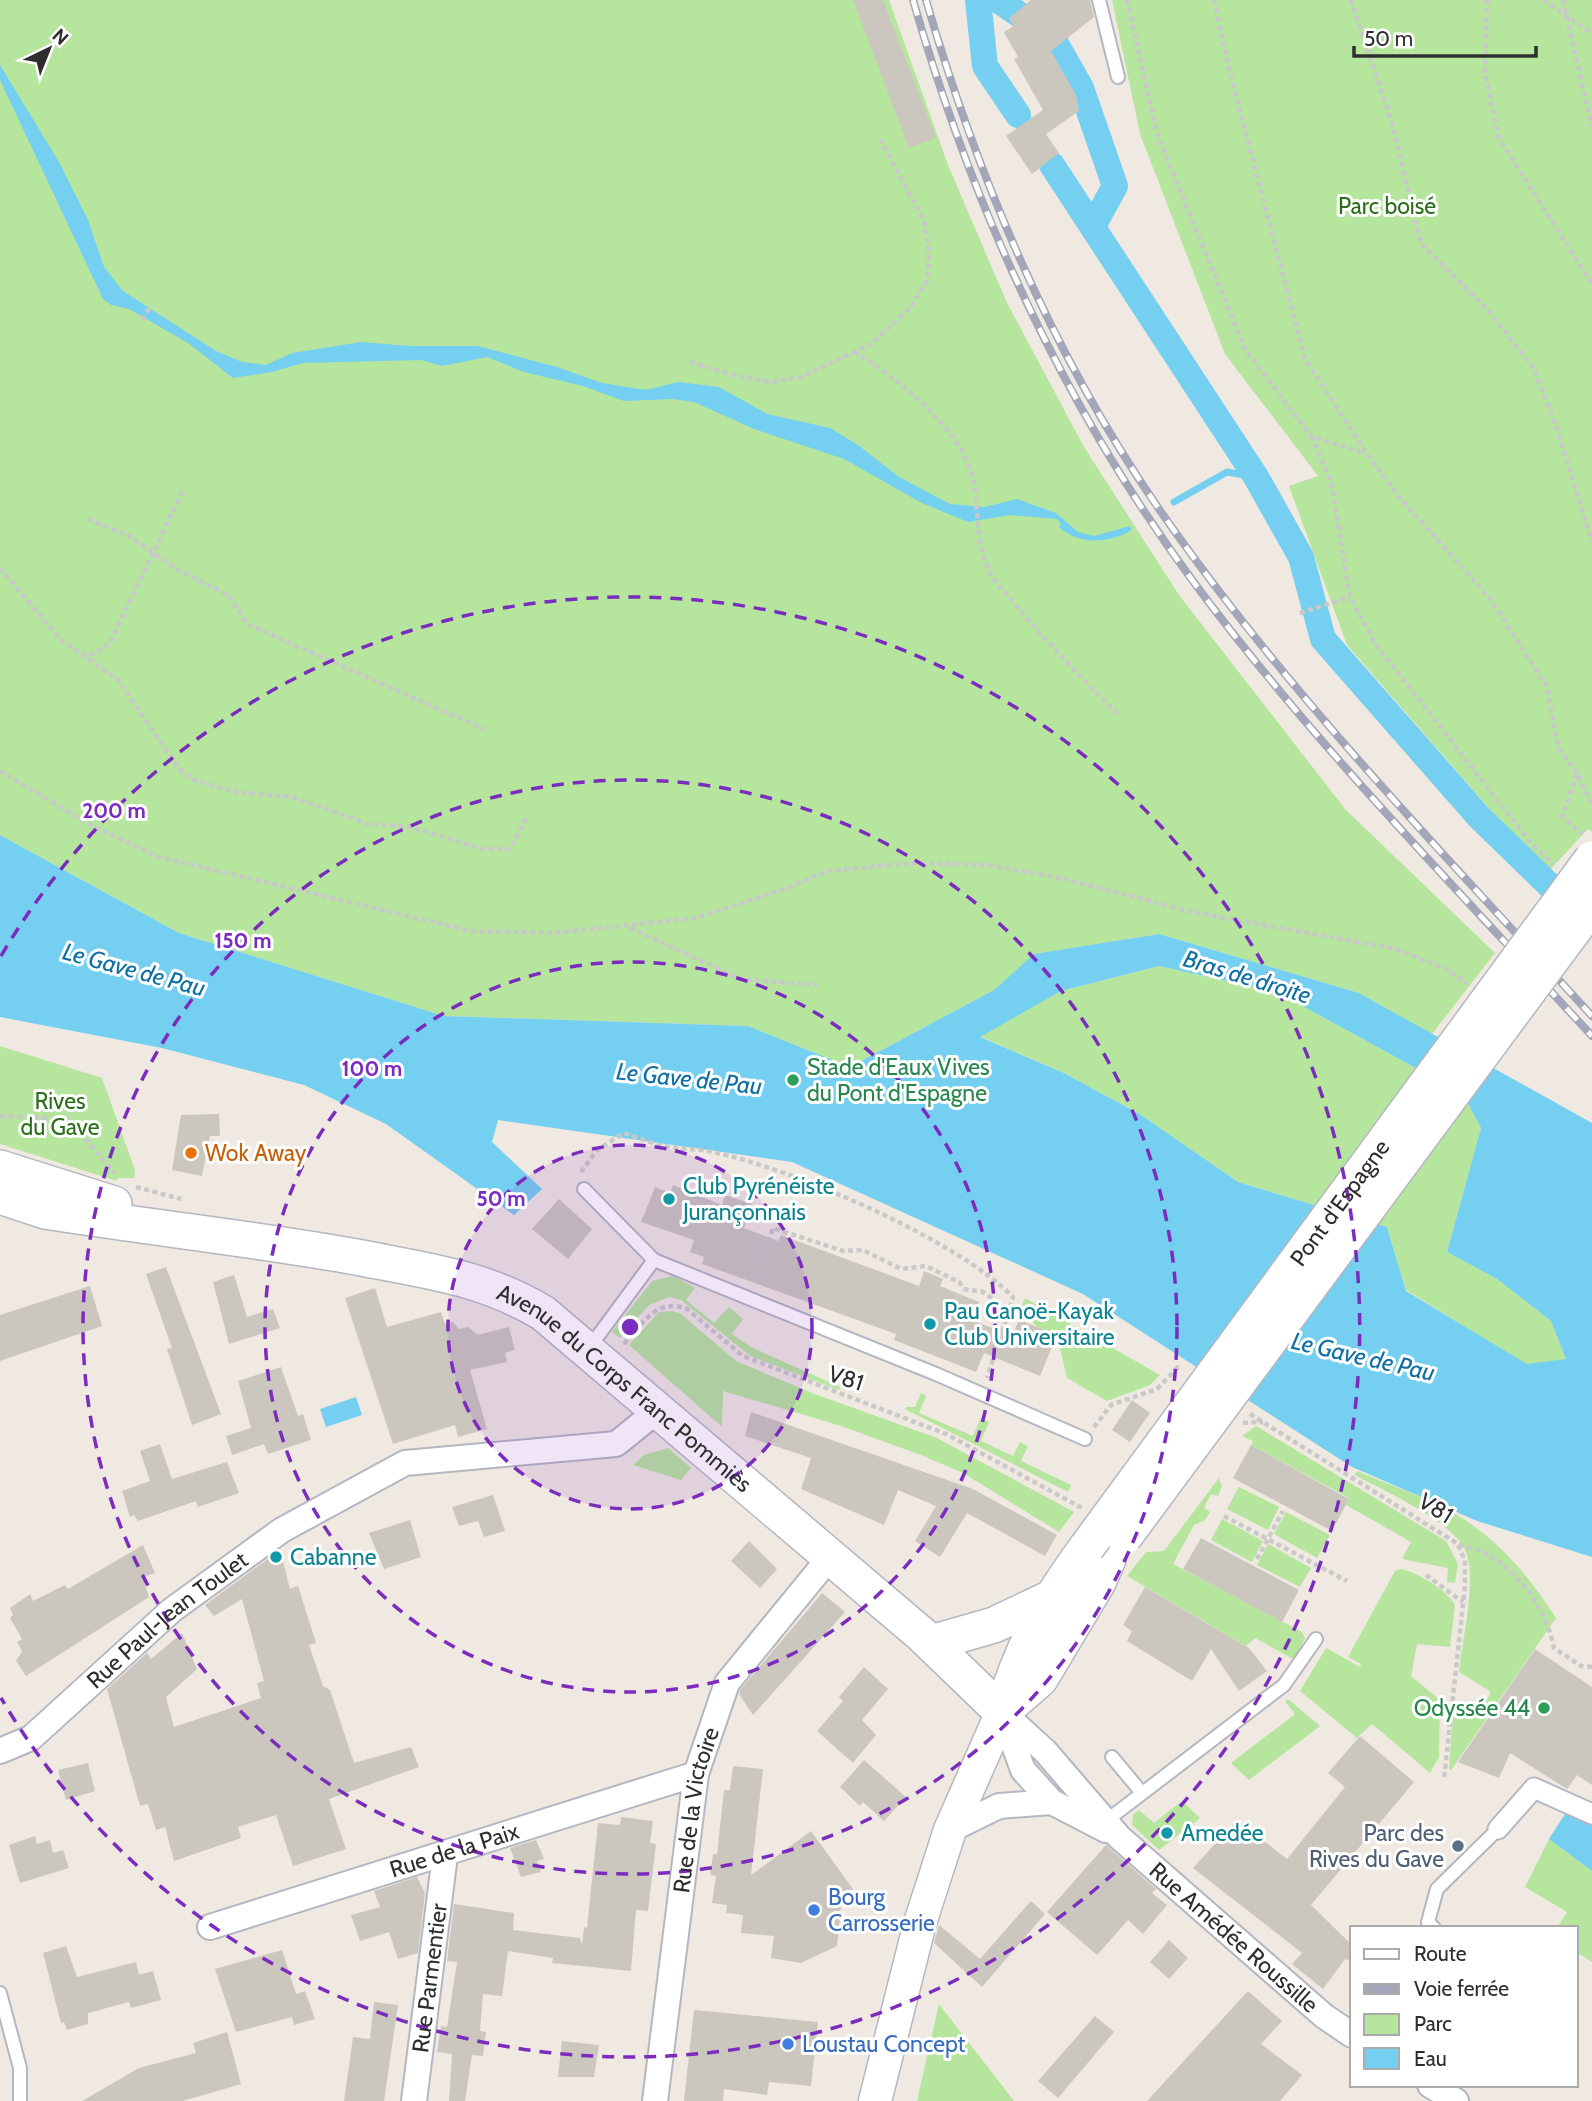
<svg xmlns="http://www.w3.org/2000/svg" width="1592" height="2101" font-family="Cabin,sans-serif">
	<rect width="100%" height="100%" fill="#efe9e1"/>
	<path fill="#b6e59e" d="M0 0H889L948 165 1007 303 1084 447 1179 595 1345 809 1495 953 1432 1034 1359 993 1159 934 1035 954 994 990 850 1067 748 1026 444 1016 179 933 0 835Z
		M1112 0H1592V832L1588 829 1546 874 1347 645 1289 486 1318 476 1225 354 1140 134Z
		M1159 966 1277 992 1463 1094 1481 1128 1447 1252 1497 1279 1551 1321 1567 1359 1527 1365 1406 1290 1387 1227 1238 1182 1141 1115 1064 1073 979 1036 1061 991Z
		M0 1046 102 1078 135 1170 134 1178H118L117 1181 0 1144Z
		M673 1276 695 1288 686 1300 714 1323 729 1307 743 1319 732 1334 751 1347 840 1387 839 1390 750 1356 681 1300 669 1297 649 1305 620 1338 612 1332 652 1281Z
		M1025 1298 1160 1375 1150 1385 1107 1401 1067 1378 1057 1335 1037 1327 1021 1309Z
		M673 1311 681 1314 736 1361 812 1393 937 1438 1074 1512 1059 1532 963 1473 921 1455 841 1426 723 1391 722 1427 629 1345 659 1312Z
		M921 1393 926 1396 919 1413 973 1436 981 1418 989 1422 981 1441 1013 1456 1020 1442 1028 1446 1021 1461 1071 1485 1068 1492 905 1409 906 1407H915Z
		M1256 1426 1446 1541 1458 1564 1455 1583 1447 1582 1448 1568 1402 1559 1411 1542 1346 1505 1349 1498 1251 1445 1253 1441 1242 1436Z
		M668 1448 691 1468 681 1480 633 1465 644 1455Z
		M1357 1471C1389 1485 1438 1501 1465 1520 1503 1545 1532 1580 1556 1618L1451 1770 1449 1769 1453 1716 1478 1718 1491 1692 1459 1672C1462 1640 1476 1585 1467 1555 1457 1522 1385 1492 1355 1475Z
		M1219 1478 1222 1486 1218 1496 1211 1494 1204 1508 1210 1512 1205 1520 1194 1525 1173 1564 1302 1632 1305 1638 1295 1660 1255 1638 1246 1646 1127 1576 1146 1552 1164 1551Z
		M1239 1487 1279 1507 1268 1530 1227 1509Z
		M1286 1512 1330 1535 1317 1558 1274 1534Z
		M1222 1519 1263 1541 1252 1562 1211 1540Z
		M1268 1544 1311 1568 1300 1587 1257 1565Z
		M1402 1569C1418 1573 1447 1590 1455 1605L1450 1647 1417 1644 1411 1676 1440 1700 1439 1757 1430 1773 1372 1724 1357 1738 1300 1691 1326 1648 1360 1667 1361 1664 1348 1657 1395 1571Z
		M1288 1699 1320 1726 1249 1780 1231 1763 1295 1714 1285 1701Z
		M1182 1801 1200 1818 1159 1850 1132 1825 1133 1815 1139 1810 1154 1823Z
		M1549 1839 1592 1871V1962L1576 1952V1928H1557L1567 1912 1525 1887Z
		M939 2004 1014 2101H917Z"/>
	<path fill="#75cff0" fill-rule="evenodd" d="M0 65 59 162 88 220 104 267 123 291 216 351 242 362 266 365 292 353 361 342 409 346H478L557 367 602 383 646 390 678 382 719 387 767 414 830 428 858 445 899 477 950 504 985 507 1017 499 1056 513 1078 532 1094 536 1130 526 1132 530C1110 543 1079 546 1059 527L1061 524 1057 519 1010 515 968 522 922 503 844 459 754 429 694 402 672 399 624 401 583 386 524 372 487 357 442 366 421 360 303 363 272 372 233 378 188 343 129 309 111 305 103 299 0 80Z
		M0 835 179 933 444 1016 748 1026 850 1067 994 990 1034 954 1159 934 1359 993 1592 1123V1557L1477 1521 1352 1467 1083 1294 792 1162 498 1120 492 1142 542 1189 514 1215 386 1124 304 1085 162 1048 0 1017ZM1159 966 1277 992 1463 1094 1481 1128 1447 1252 1497 1279 1551 1321 1566 1359 1527 1364 1406 1291 1387 1227 1238 1182 1141 1115 1064 1073 980 1037 1061 991Z
		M356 1397 362 1415 326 1427 320 1409Z
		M1565 1814 1592 1825V1871L1549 1839Z"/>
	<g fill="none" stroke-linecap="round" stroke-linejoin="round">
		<path stroke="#75cff0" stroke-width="7" d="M1174 502 1227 472 1256 477"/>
		<path stroke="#75cff0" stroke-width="26" d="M978 0 985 66 1018 115
			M998 0 1052 37 1081 88 1115 186 1093 226
			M1052 165 1256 477 1301 557 1323 639 1479 817 1576 911"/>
	</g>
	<path fill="#cbc7bf" d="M853 0H883L936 138 909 148Z
		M1031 0H1090L1094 17 1051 51 1076 95 1079 111 1046 134 1059 153 1032 174 1006 136 1043 110 1014 59 1018 57 1004 32 1014 26 1009 18Z
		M219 1114 220 1136H210L202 1176 172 1170 181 1115Z
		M673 1185 722 1205 725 1195 752 1204 744 1228 778 1241 781 1235 919 1286 924 1271 943 1279 940 1286 979 1302 972 1320 1012 1336 1019 1320 1057 1335 1040 1376 984 1353 976 1372 894 1340 896 1334 702 1264 704 1257 690 1252 694 1240 641 1222 655 1187 670 1193Z
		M559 1199 592 1229 568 1259 532 1229Z
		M166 1267 221 1414 192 1425 167 1349 172 1348 146 1274Z
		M234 1275 247 1317 273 1309 280 1328 229 1344 213 1282Z
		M90 1286 102 1326 0 1361V1315Z
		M375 1288 387 1327 441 1312 445 1324 453 1322 459 1329 468 1327 478 1335 509 1327 515 1350 505 1353 507 1362 470 1370 487 1429 458 1437 455 1425 393 1444 345 1298Z
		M281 1367 298 1416 303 1414 311 1440 268 1454 264 1444 232 1455 226 1436 251 1428 238 1381Z
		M1132 1400 1150 1413 1130 1442 1112 1430Z
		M751 1412 973 1489 1057 1535 1045 1556 967 1513 940 1557 915 1541 936 1506 898 1490 884 1525 801 1489 811 1458 745 1436Z
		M160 1444 172 1479 227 1462 239 1493 198 1507 196 1501 138 1521 134 1515 130 1517 122 1491 150 1481 140 1451Z
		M1251 1445 1349 1499 1332 1531 1233 1478Z
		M493 1495 505 1531 484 1537 478 1521 459 1526 452 1507Z
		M410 1520 421 1557 384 1569 369 1533Z
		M1201 1538 1299 1590 1282 1622 1183 1569Z
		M749 1541 777 1569 760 1588 731 1561Z
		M143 1545 155 1573 143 1577 149 1597 26 1676 16 1661 22 1651 17 1642 22 1639 10 1618 13 1615 10 1608 30 1594 33 1601 65 1585 68 1589Z
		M280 1550 290 1589 298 1586 316 1643 309 1645 323 1686 330 1690 354 1763 411 1747 419 1767 329 1799 346 1849 293 1866 276 1815 238 1827 241 1838 174 1861 165 1827 156 1830 148 1804 140 1806 107 1689 147 1653 151 1659 182 1633 197 1669 166 1697 174 1727 261 1698 257 1683 264 1681 242 1599 214 1616 205 1605Z
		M1145 1587 1249 1648 1267 1671 1239 1691 1211 1649 1192 1681 1127 1641 1132 1631 1123 1625Z
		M822 1593 845 1612 753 1715 739 1694 740 1690Z
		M1535 1649 1592 1687V1785L1577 1775 1567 1789 1510 1753 1499 1778 1458 1762Z
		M864 1667 888 1689 862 1720 876 1735 853 1763 817 1731 843 1701 839 1697Z
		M1360 1736 1414 1782 1311 1905 1352 1945V1962L1345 1959 1323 1989 1292 1964 1302 1953 1193 1868 1237 1820 1287 1859 1345 1787 1328 1773Z
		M864 1760 906 1797 884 1821 863 1802 860 1806 840 1787Z
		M88 1763 95 1791 66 1800 58 1770Z
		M733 1766 763 1769 751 1875 811 1831 853 1889 842 1898 837 1946 801 1963 771 1958 774 1936 741 1933 743 1915 726 1913 727 1905 712 1903 716 1876 710 1875 713 1854H717L724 1790H730Z
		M621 1817 653 1821 650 1843 656 1844 648 1911 636 1910 631 1971 552 1963 553 1958 508 1951 502 1996 483 1994 480 2031 486 2032 483 2056 472 2055 465 2101H449L452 2054 437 2052 441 2026 447 2027 457 1962 447 1961 454 1904 514 1913 513 1930 580 1938 582 1945 584 1927 587 1928 598 1823 620 1825Z
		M35 1836 37 1844 50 1840 53 1853 63 1850 69 1868 20 1883 9 1845Z
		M536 1840 544 1859 537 1861 541 1872 521 1877 510 1848Z
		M1106 1845 1156 1889 1152 1893 1167 1905 1143 1934 1128 1920 1097 1955 1047 1912Z
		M417 1877 425 1893 418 1953 398 1959 389 1932 360 1941 351 1915 380 1907 374 1891Z
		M1031 1901 1045 1914 982 1987 934 1943 939 1925 980 1959Z
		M1169 1940 1188 1958 1169 1979 1150 1962Z
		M66 1946 77 1977 136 1962 139 1975 153 1971 161 2000 131 2008 129 2002 88 2013V2024L67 2030 64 2022 61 2023 43 1953Z
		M282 1950 296 1994 305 1991 315 2019 294 2025 292 2017 236 2032 215 1969Z
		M1248 1991 1282 2021 1261 2044 1302 2075 1280 2101H1147Z
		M374 2002 398 2005 384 2101H344L353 2037 370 2039Z
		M694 2010 818 2022 811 2086 769 2082 767 2095 724 2089 723 2101H684Z
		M1095 2016 1114 2032 1058 2098 1038 2081Z
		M227 2032 241 2084 183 2101H82L139 2068 196 2053 193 2043Z
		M562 2041 599 2045 594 2077H558Z"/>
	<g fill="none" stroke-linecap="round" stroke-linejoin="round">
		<g stroke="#b4b7c1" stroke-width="16">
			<path id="service" d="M1099 0 1118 77
				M584 1189 654 1260
				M589 1348 654 1260 936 1374 1085 1439
				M1112 1757 1142 1793
				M1106 1821 1284 1685 1316 1639
				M1434 1928 1428 1922 1437 1889 1498 1829
				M0 1993 20 2068V2101"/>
		</g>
		<g stroke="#b4b7c1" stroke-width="23">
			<path id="pedestrian" d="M1498 1829 1534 1788 1592 1814"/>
		</g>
		<g stroke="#b4b7c1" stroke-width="28">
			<g id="minor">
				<path id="s1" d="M1002 1712 1045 1751 1119 1837 1324 2016 1352 2035"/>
				<path d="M1003 1715 1023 1770 1052 1802 1106 1830"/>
				<path id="s2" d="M0 1751 31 1738 172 1610 282 1530 405 1463 616 1444 657 1411"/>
				<path d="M950 1830 999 1806 1052 1802"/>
				<path id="s3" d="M210 1927 696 1774"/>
				<path d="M1430 2085 1456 2101"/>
				<path id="s4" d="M414 2101 445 1855"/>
				<path id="s5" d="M655 2101 696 1774 727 1683 830 1557"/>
			</g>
		</g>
		<g stroke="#b4b7c1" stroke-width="35">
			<path id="tertiary" d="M875 2101 920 1923 950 1830 1002 1712"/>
		</g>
		<g stroke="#b4b7c1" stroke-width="38">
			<g id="secondary">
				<path d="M0 1168 114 1204"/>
				<path id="s6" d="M0 1196 45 1211C152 1228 260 1239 367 1259 433 1272 484 1278 543 1313L921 1634 1002 1712"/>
				<path d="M931 1643 994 1625 1049 1599"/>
				<path d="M1002 1712 1040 1679 1098 1582 1108 1559"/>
				<path d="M1002 1712C1023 1645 1045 1604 1087 1547"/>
			</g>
		</g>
		<path stroke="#c9c9c9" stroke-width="4.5" stroke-dasharray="5 3.5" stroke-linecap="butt" d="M1127 0 1158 137 1246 351 1311 436 1366 454
			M1214 0 1230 73 1305 359 1367 454 1401 499 1491 600 1547 687 1558 747 1577 773 1592 804
			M1351 0 1393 126 1421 244 1487 309 1534 369 1557 429 1592 542
			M1487 0 1485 73 1499 138 1592 284
			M1543 0 1592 33
			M1563 0 1592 127
			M142 320 150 307
			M854 352C897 377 965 431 974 483 979 516 975 545 992 576 999 588 1011 598 1019 609 1050 646 1084 680 1118 715
			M690 362 737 376 771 382 801 377 871 344 909 309 927 281 929 253 924 221 880 139
			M1311 436 1331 481 1350 597 1374 642 1530 842 1553 864
			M88 519 129 536 175 568 228 595 247 624 484 729
			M0 568 60 639 118 680 179 769 194 780 235 792 293 797 368 824 410 827 482 849H510L528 815
			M1300 613 1350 597
			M81 654H94L110 643 184 488
			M0 771 94 827 159 857 471 931 554 933 695 918 779 891 828 871 913 863 987 865 1065 879 1192 912 1396 949 1448 970 1467 984
			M1577 774 1562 816 1582 834
			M630 928 741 979 817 985
			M0 1116 67 1119 115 1173
			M581 1172 597 1150 624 1133C639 1138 655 1145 670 1147 684 1149 699 1149 713 1152 791 1168 958 1240 1013 1297L987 1378
			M136 1187 181 1199
			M754 1282 773 1228 843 1251 863 1250 901 1269 926 1266 959 1282 964 1289 983 1292 1009 1311
			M624 1344C642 1324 657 1297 687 1309L743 1356 946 1434 1082 1508
			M1250 1414 1458 1544 1465 1561V1586L1444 1779
			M1243 1423 1263 1422
			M1094 1427 1111 1405 1157 1389 1178 1367 1181 1369
			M1224 1516 1347 1581
			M1459 1544C1469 1548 1482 1550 1490 1556 1522 1575 1547 1612 1554 1648L1581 1666 1592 1667
			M1257 1559 1283 1511
			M1426 1575 1463 1602"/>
		<use href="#service" stroke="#fff" stroke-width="12"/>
		<use href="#pedestrian" stroke="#fff" stroke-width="19"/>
		<use href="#minor" stroke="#fff" stroke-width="24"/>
		<use href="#tertiary" stroke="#fff" stroke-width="32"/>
		<use href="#secondary" stroke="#fff" stroke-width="35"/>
		<g stroke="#a3a6b8" stroke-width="8">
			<path id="rail" d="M913 0C974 212 1068 415 1201 592 1319 749 1459 891 1592 1036
				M926 0C978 179 1053 355 1159 509 1286 692 1442 852 1592 1016"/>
		</g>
		<use href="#rail" stroke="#fff" stroke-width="5" stroke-dasharray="16" stroke-linecap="butt"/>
		<g stroke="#b4b7c1" stroke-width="38" stroke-linecap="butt">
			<g id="secondary-bridge">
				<path d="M1124 1537 1592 905"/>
				<path id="s7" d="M1087 1547 1592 859"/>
			</g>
		</g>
		<use href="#secondary-bridge" stroke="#fff" stroke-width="35"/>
	</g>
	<circle cx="630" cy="1327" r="182" fill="#7b2cbf" fill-opacity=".12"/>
	<g fill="none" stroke="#7b2cbf" stroke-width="3.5" stroke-dasharray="12 9">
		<circle cx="630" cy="1327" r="182"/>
		<circle cx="630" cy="1327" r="365"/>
		<circle cx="630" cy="1327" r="547"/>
		<path d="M1 956A730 730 0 1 1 1 1698"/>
	</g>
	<g fill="#2e9e5b" stroke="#fff" stroke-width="2.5">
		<circle cx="793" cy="1080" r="7"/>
		<circle cx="1544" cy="1708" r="7"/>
	</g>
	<circle fill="#e8710a" stroke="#fff" stroke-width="2.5" cx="191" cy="1153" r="7"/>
	<g fill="#0f9aa8" stroke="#fff" stroke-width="2.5">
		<circle cx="669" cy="1199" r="7"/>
		<circle cx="930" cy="1324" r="7"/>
		<circle cx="276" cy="1557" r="7"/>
		<circle cx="1167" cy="1833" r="7"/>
	</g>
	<circle fill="#5c6f8a" stroke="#fff" stroke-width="2.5" cx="1458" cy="1846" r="7"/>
	<g fill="#3f7fe0" stroke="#fff" stroke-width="2.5">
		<circle cx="814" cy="1910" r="7"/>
		<circle cx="788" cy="2044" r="7"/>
	</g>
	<g text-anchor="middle" stroke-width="6" stroke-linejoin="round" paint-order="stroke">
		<g font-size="23" fill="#2c6e1b" stroke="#fff">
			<text x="1387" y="214">Parc boisé</text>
			<text x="60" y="1109">Rives<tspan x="60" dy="26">du Gave</tspan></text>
		</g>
		<g font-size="23" fill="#27864d" stroke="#fff" text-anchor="start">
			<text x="807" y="1075">Stade d'Eaux Vives<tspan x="807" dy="26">du Pont d'Espagne</tspan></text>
			<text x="1530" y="1716" text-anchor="end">Odyssée 44</text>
		</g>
		<g font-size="23" fill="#c56008" stroke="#fff" text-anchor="start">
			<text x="205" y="1161">Wok Away</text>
		</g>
		<g font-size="23" fill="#0d838f" stroke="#fff" text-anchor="start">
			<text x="683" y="1194">Club Pyrénéiste<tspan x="683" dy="26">Jurançonnais</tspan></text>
			<text x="944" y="1319">Pau Canoë-Kayak<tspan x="944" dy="26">Club Universitaire</tspan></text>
			<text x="290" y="1565">Cabanne</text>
			<text x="1181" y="1841">Amedée</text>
		</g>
		<g font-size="23" fill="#2e2e2e" stroke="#fff">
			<text dy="8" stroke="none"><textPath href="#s7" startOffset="427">Pont d'Espagne</textPath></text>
			<text transform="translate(846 1378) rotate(18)" y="8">V81</text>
			<text dy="8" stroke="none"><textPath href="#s6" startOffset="668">Avenue du Corps Franc Pommiès</textPath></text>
			<text transform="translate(1436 1508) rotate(32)" y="8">V81</text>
			<text dy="8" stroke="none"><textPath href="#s2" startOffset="214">Rue Paul-Jean Toulet</textPath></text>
			<text dy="8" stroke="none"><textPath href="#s5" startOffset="294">Rue de la Victoire</textPath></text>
			<text dy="8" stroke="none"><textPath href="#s3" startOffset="256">Rue de la Paix</textPath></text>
			<text dy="8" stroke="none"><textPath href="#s1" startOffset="324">Rue Amédée Roussille</textPath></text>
			<text dy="8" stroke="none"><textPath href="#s4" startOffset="124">Rue Parmentier</textPath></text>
		</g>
		<g font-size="23" fill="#4e5e75" stroke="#fff" text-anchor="end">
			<text x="1444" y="1841">Parc des<tspan x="1444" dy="26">Rives du Gave</tspan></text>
		</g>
		<g font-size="23" fill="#366cbe" stroke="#fff" text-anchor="start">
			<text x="828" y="1905">Bourg<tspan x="828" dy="26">Carrosserie</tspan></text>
			<text x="802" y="2052">Loustau Concept</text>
		</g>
		<g font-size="24" font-style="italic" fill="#0d6fa3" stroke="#fff">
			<text transform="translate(134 970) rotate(15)" y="8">Le Gave de Pau</text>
			<text transform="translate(1247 977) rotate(17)" y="8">Bras de droite</text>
			<text transform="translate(689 1079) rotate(6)" y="8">Le Gave de Pau</text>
			<text transform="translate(1363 1357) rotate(13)" y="8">Le Gave de Pau</text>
		</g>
	</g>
	<circle cx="630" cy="1327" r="10" fill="#7b2cbf" stroke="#fff" stroke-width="3.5"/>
	<g font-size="21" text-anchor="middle" font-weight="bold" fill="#7b2cbf" stroke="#fff" stroke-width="6" stroke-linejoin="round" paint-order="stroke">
		<text x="114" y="818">200 m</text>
		<text x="243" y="948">150 m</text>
		<text x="372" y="1076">100 m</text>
		<text x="501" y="1206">50 m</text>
	</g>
	<rect x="1350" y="1926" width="228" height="161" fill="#ffffff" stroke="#ababab" stroke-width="2"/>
	<rect x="1364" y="1949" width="35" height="10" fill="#ffffff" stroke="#ababab" stroke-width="2"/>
	<text x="1414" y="1961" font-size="21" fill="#2e2e2e">Route</text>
	<rect x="1364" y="1984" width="35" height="10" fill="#a3a6b8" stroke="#ababab" stroke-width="2"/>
	<text x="1414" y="1996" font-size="21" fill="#2e2e2e">Voie ferrée</text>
	<rect x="1364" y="2014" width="35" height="21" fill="#b6e59e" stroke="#ababab" stroke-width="2"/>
	<text x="1414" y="2031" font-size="21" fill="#2e2e2e">Parc</text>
	<rect x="1364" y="2048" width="35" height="21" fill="#75cff0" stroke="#ababab" stroke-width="2"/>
	<text x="1414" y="2066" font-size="21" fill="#2e2e2e">Eau</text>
	<g transform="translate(49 49) rotate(43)" stroke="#ffffff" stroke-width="5" paint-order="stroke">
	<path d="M0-5L12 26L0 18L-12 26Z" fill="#2e2e2e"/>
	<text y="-10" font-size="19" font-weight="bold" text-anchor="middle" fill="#2e2e2e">N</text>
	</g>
	<path d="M1354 46v10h182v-10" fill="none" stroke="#2e2e2e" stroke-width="3.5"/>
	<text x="1364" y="46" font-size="21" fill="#2e2e2e" stroke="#ffffff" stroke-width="5" paint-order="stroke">50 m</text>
</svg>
